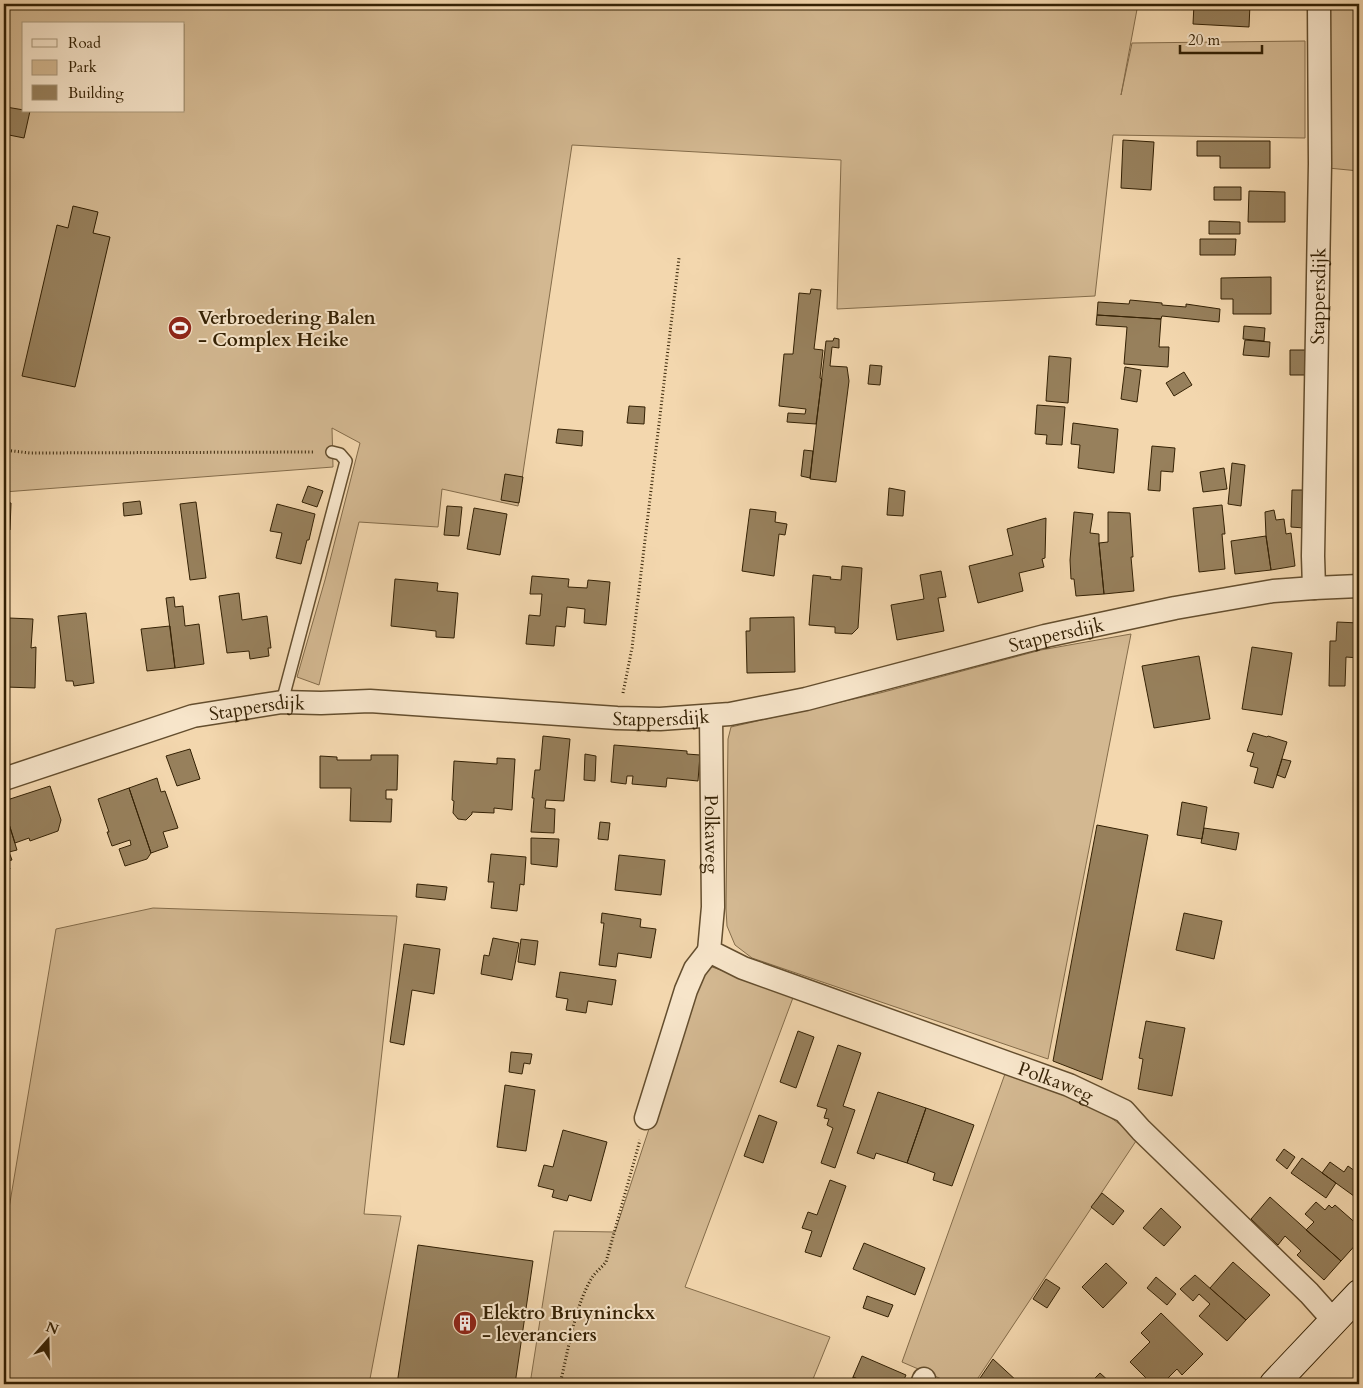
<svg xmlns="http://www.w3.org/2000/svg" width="1363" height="1388" font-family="Cardo,serif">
	<rect width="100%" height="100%" fill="#f3d7ae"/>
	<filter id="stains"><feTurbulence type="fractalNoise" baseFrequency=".004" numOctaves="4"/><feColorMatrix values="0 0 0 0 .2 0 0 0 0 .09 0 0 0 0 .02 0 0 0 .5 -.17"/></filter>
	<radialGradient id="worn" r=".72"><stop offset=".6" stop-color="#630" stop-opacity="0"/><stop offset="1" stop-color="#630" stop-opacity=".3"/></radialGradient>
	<path fill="#d3b891" stroke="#846c4a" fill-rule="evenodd" d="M4 4H1138L1121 95 1132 43 1305 41V138L1113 135 1095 296 837 309 841 160 572 145 518 506 442 489 438 527 359 522 319 685 297 677 325 580 360 443 332 428 333 467 4 492ZM24 24H184V111H24Z
		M1328 4H1359V171L1328 168Z
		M1131 634 1048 1059 752 958 735 945 727 926 726 909 728 739 731 727 880 693 1041 650Z
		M153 908 397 916 364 1214 401 1216 369 1384H4V1238L56 929Z
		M712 967 794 995 685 1287 830 1337 811 1384H530L554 1231 615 1232 697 983 702 975Z
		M1006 1071 1064 1093 1102 1111 1138 1138 974 1384H953L902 1362Z"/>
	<path fill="#97805c" stroke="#342104" d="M1194 4H1250L1249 27 1193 24Z
		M4 100H7L6 107 30 111 24 138 4 134Z
		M1123 140 1154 142 1151 190 1121 188Z
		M1197 141H1270V168H1220V156H1197Z
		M1214 187H1241V200H1214Z
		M1249 191 1285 192V222H1248Z
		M73 206 98 212 93 233 110 237 75 387 22 376 57 225 68 228Z
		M1209 221 1240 222V234H1209Z
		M1200 239H1236L1235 255H1200Z
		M1271 277V314H1233V299H1221V278Z
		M811 289 821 290 814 349 823 350 820 378 822 379 816 424 787 422 788 413 805 414 806 409 779 406V405L784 354H793L799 293 810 294Z
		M1130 300 1162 303V305L1186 307V304L1220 309 1219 322 1162 316 1161 319 1097 315 1098 302 1129 304Z
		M1097 315 1161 319 1159 347H1169L1168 367 1124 364 1127 327 1096 325Z
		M1244 326 1265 328 1264 341 1243 339Z
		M834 338 839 339V348L832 347 830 366 847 367 849 381 836 482 810 479 826 341H833Z
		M1245 340 1270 342 1269 357 1243 355Z
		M1290 350H1307V375H1290Z
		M1049 356 1071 358 1068 403 1046 401Z
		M870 365 882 366 880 385 868 384Z
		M1125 367 1141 370 1137 402 1121 399Z
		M1184 372 1192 385 1174 396 1166 383Z
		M1037 405 1065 407 1062 445 1046 444 1047 435 1035 434Z
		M629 406 645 407 644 424 627 423Z
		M1073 423 1118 429 1114 473 1078 468 1080 445 1071 444Z
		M558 429 583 431 582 446 556 443Z
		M1152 446 1175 448 1173 472 1161 471 1160 491 1148 490Z
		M804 450 813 451 810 478 801 476Z
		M1232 463 1245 465 1241 506 1228 504Z
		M1224 468 1227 489 1203 492 1200 472Z
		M505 474 523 477 519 503 501 500Z
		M308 486 323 491 317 507 302 502Z
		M889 488 905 491 903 516 887 515Z
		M1292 490H1304V528L1291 527Z
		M140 501 142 514 124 516 123 503Z
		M4 502 11 503 10 530H4Z
		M196 502 206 578 190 580 180 504Z
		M277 504 315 514 309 540H307L301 564 276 558 282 533 270 531Z
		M1222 505 1225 534H1222L1225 569 1199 572 1193 508Z
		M447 506 462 507 459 536 444 535Z
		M474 508 507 514 500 555 467 549Z
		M750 509 776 512 775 522 787 524 785 535 779 534 774 576 742 571Z
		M1274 510 1276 520 1284 519 1286 534 1291 533 1295 566 1271 570 1266 536 1265 512Z
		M1074 512 1093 514 1090 533 1099 534V543L1104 594 1076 596 1074 579H1071L1070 560Z
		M1108 512 1130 513 1133 557H1131L1134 591 1104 594 1099 543 1108 542Z
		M1046 518 1045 558 1042 559 1044 567 1019 573 1023 591 978 603 969 566 1013 555 1007 529Z
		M1266 536 1271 570 1235 574 1231 541Z
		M842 566 862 568 858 628 852 634 835 633V627L809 625 813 575 831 577 830 579 841 580Z
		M941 571 946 597 938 598 944 631 897 640 891 605 924 599 920 575Z
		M532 576 569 579 568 587 587 588 588 580 610 582 606 625 584 623 585 609 567 607 565 627 556 626 554 646 526 644 529 615 540 616 542 594H530Z
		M395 579 438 583 437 591 458 593 454 638 436 637V631L391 626Z
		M239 593 242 620 267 616 271 648H268L269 656 250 659 249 651 227 653 219 596Z
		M174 597 175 607 183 606 185 626 199 624 204 664 175 668 166 598Z
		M86 613 94 683 74 686 73 681H66L58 616Z
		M794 617 795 672 747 673 746 631H750V618Z
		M4 618H9L6 687H4Z
		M9 618 33 619 31 648 36 647 35 688 6 687Z
		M1337 622 1359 623V658L1346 657 1345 686H1329L1330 641H1336Z
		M170 626 175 668 147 671 141 629Z
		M1252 647 1292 653 1282 715 1242 709Z
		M1199 656 1210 719 1154 728 1142 666Z
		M1253 733 1267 737 1268 736 1287 742 1273 788 1254 783 1258 768 1250 766 1254 753 1247 751Z
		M543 736 570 739 564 801 546 800 545 808 555 809 554 833 531 832 534 798H532L535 770H540Z
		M614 745 687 751V754L700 755 698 781 667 778 666 787 632 784 633 776H627L626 784 611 782Z
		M190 749 200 779 177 786 166 756Z
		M585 754 596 756 595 781 584 780Z
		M371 755H398L397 790H386V799H392L391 822 350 821 351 788H320V756L337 757V760H371Z
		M497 758 515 759 512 810 494 808V813L472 812V814L466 820 458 819 453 813 454 801 452 800 454 761 497 764Z
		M1282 759 1291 761 1285 778 1277 775Z
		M157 778 161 792 165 791 178 828 163 832 168 847 151 853 129 788Z
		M50 786 61 820 58 831 30 841 29 838 15 843 4 808V801Z
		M129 788 151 853 147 859 125 866 119 849 131 845 130 840 112 846 107 832H109L98 799Z
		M1182 802 1207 807 1202 839 1177 835Z
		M4 808 17 850 9 852 12 860 7 861 10 869 4 871Z
		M600 822 610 823 608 840 598 839Z
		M1097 825 1148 835 1102 1080 1053 1061Z
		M1204 828 1239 833 1236 850 1201 843Z
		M531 838 559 839 557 867 531 864Z
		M491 854 526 857 524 885 520 884 517 911 491 908 494 882H488Z
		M619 855 665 860 661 895 615 890Z
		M417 884 447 887 445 900 416 897Z
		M602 913 641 919 640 927 656 929 651 958 618 953 616 967 599 965 604 923H601Z
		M1184 913 1222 921 1214 959 1176 950Z
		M493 938 519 943 512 980 481 974 484 955 489 956Z
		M521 939 538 941 535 965 518 962Z
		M404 944 440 949 434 994 412 990 404 1045 390 1042Z
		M560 972 616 980 612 1005 588 1001 586 1013 566 1010 568 999 556 997Z
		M1146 1021 1185 1028 1172 1096 1138 1089 1143 1059 1139 1058Z
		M798 1031 814 1037 796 1088 780 1082Z
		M838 1045 861 1053 843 1106 855 1110 835 1168 821 1163 833 1128 827 1125 829 1119 824 1118 827 1109 817 1106Z
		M511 1052 532 1054 530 1064 524 1063 522 1074 509 1072Z
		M505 1085 535 1090 526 1151 497 1147Z
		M878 1092 926 1108 907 1163 876 1153 874 1159 857 1153Z
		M926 1108 974 1125 952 1186 933 1180 935 1173 907 1163Z
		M759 1115 777 1122 763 1163 744 1156Z
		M563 1130 607 1142 591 1201 569 1195 567 1201 552 1197 554 1190 538 1186 544 1165 553 1167Z
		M1284 1149 1295 1157 1287 1169 1276 1160Z
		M1302 1158 1336 1183 1326 1198 1291 1173Z
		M1330 1162 1344 1172 1348 1166 1359 1174 1358 1199 1322 1173Z
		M830 1180 846 1186 821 1257 805 1252 812 1231 802 1228 808 1212 817 1215Z
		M1102 1193 1124 1211 1113 1225 1091 1207Z
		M1270 1197 1341 1261 1324 1280 1297 1255 1301 1251 1285 1236 1278 1245 1251 1219Z
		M1316 1202 1325 1210 1329 1205 1332 1208 1335 1205 1359 1226V1241L1341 1261 1306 1230 1314 1222 1305 1214Z
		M1161 1208 1181 1227 1164 1246 1143 1228Z
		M864 1243 925 1268 915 1295 853 1269Z
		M418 1245 533 1261 515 1384H397Z
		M1233 1262 1270 1295 1246 1320 1210 1288Z
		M1106 1263 1127 1283 1103 1308 1082 1287Z
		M1195 1275 1246 1320 1227 1341 1199 1316 1210 1304 1199 1294 1193 1301 1180 1289Z
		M1156 1277 1176 1294 1167 1305 1147 1288Z
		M1046 1279 1060 1288 1047 1308 1033 1299Z
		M867 1296 893 1305 888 1317 863 1308Z
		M1161 1313 1203 1354 1182 1375 1177 1369 1162 1384H1152L1130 1362 1150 1342 1141 1333Z
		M862 1356 906 1375 902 1384H870L853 1377Z
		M993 1359 1018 1382 1016 1384H976Z
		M1100 1373 1112 1384H1089Z
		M853 1377 870 1384H850Z"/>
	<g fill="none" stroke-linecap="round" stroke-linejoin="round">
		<g stroke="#644e2e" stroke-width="14">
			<path id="service" d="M282 702 346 461 340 454 332 452"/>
		</g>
		<g stroke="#644e2e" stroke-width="25">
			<g id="minor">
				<path id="s1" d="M1314 588 1313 556 1320 164 1319 4"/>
				<path id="s2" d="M711 716 713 907 709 951 743 968 1069 1085 1124 1111 1141 1130 1309 1293 1334 1321"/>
				<path id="s3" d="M4 779 193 716 282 702 321 703 370 701 617 718 660 719 730 714 806 699 1045 636 1175 608 1273 591 1314 588 1359 586"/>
				<path d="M646 1118 686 990 695 969 709 951"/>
				<path d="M922 1384 924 1379"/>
			</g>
		</g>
		<g stroke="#342104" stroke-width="30">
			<path id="secondary" d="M1274 1384 1359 1294"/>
		</g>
		<path stroke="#342104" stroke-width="3" stroke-dasharray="1 2.5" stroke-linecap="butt" d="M4 450 30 453 314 452
			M623 693 632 648 679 258
			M560 1384C568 1352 575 1304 593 1276 597 1271 602 1267 606 1262L640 1140"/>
		<use href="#service" stroke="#f7e5ca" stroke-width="11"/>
		<use href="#minor" stroke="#f7e5ca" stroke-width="22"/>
		<use href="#secondary" stroke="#f7e5ca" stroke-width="28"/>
	</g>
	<defs>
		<g id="stadium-disc" transform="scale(1.25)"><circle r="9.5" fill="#8f2418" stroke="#f7e5ca"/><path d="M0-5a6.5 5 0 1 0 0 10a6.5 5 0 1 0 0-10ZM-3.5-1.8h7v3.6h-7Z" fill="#fff"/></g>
		<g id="building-disc" transform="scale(1.25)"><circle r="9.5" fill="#8f2418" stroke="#f7e5ca"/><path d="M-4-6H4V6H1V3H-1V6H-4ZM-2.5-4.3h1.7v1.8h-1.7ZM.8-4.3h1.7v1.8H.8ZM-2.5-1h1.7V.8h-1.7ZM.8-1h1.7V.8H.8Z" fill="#fff"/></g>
	</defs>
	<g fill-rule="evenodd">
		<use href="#stadium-disc" x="180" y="328"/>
		<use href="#building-disc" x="465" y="1323"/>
	</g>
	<g text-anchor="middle" stroke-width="4" stroke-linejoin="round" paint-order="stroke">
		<g font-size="19" fill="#342104" stroke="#f7e5ca">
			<text dy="7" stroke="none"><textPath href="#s1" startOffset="292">Stappersdijk</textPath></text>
			<text dy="7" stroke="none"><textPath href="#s3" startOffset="1074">Stappersdijk</textPath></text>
			<text dy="7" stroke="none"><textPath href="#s3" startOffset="264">Stappersdijk</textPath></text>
			<text dy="7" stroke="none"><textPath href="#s3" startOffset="669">Stappersdijk</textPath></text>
			<text dy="7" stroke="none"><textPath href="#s2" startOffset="118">Polkaweg</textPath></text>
			<text dy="7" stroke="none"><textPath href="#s2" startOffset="606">Polkaweg</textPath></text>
		</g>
		<g font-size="19" font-weight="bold" fill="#342104" stroke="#f7e5ca" text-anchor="start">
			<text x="198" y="324">Verbroedering Balen<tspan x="198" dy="22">- Complex Heike</tspan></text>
			<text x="482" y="1319">Elektro Bruyninckx<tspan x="482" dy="22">- leveranciers</tspan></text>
		</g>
	</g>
	<rect width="1363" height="1388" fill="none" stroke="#f3d7ae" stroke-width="20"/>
	<rect x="5" y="5" width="1353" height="1378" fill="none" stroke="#342104" stroke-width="2.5"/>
	<rect x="10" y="10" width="1343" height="1368" fill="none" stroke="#342104"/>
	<rect x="22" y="22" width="162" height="90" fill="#f7e5ca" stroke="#a9977b"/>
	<rect x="32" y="39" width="25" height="8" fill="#f7e5ca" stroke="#a9977b"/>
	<text x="68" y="48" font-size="15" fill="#342104">Road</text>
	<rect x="32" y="60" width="25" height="15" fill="#d3b891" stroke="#a9977b"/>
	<text x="68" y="72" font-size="15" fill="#342104">Park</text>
	<rect x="32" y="85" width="25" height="15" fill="#97805c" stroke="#a9977b"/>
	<text x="68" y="98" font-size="15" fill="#342104">Building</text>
	<g transform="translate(48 1340) rotate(20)" stroke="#f7e5ca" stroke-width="4" paint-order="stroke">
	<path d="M0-4L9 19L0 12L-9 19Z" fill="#342104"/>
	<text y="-8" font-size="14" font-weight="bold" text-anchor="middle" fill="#342104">N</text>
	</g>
	<path d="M1180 45v8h82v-8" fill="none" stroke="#342104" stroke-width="2.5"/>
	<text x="1188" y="45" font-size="15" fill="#342104" stroke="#f7e5ca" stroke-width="4" paint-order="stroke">20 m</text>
	<rect width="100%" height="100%" filter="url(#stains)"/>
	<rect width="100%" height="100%" fill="url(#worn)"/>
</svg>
